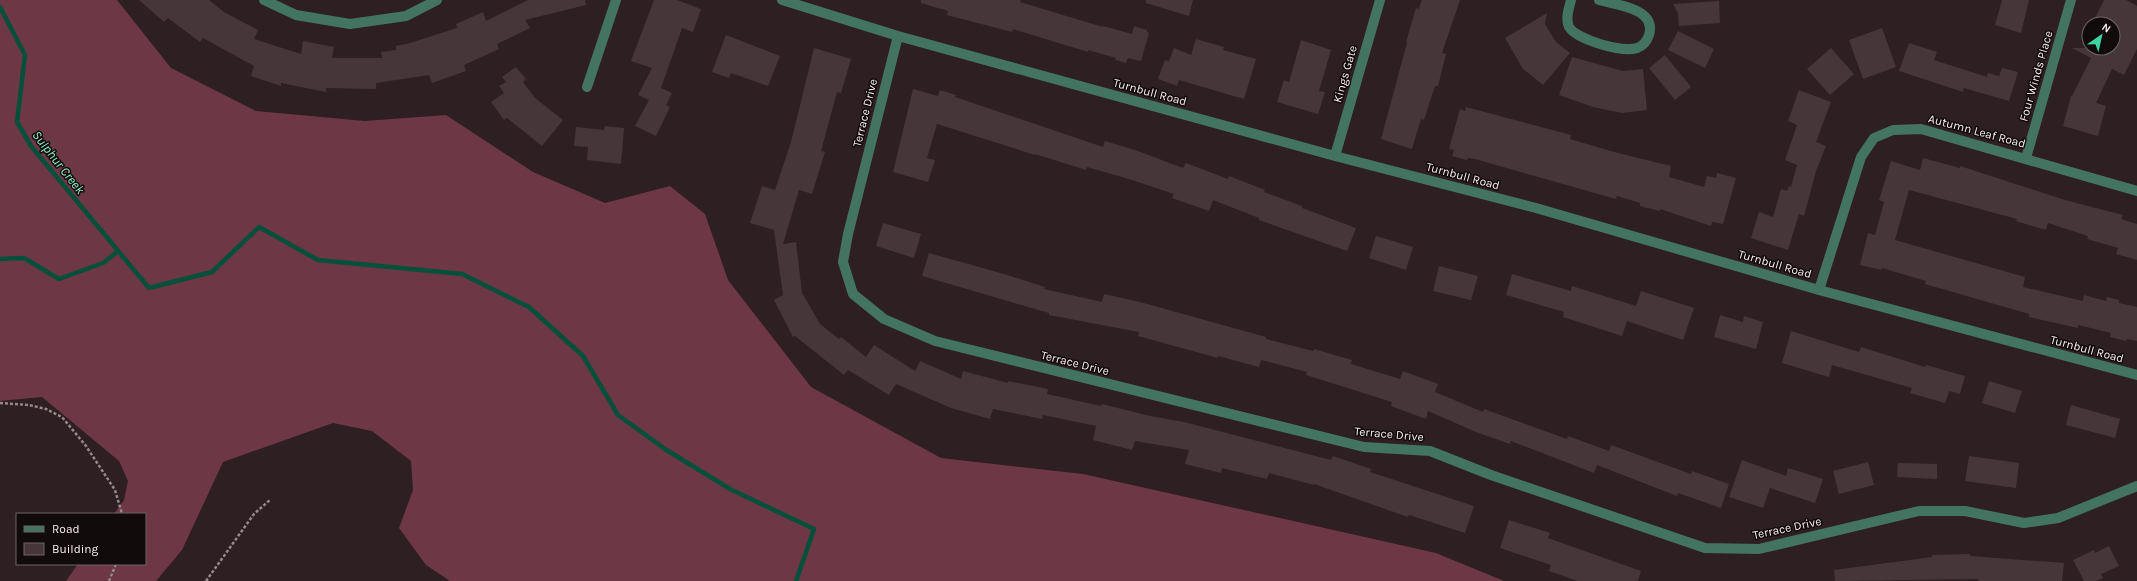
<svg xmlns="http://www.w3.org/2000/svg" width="2137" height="581" font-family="Karla,sans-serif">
	<rect width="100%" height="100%" fill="#2e1f22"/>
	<path fill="#6d3745" d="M0 0H117L171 68 256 111 365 121 446 115 533 172 605 203 670 186 705 214 728 280 811 387 941 458 1083 474 1436 553 1504 581H450L426 565 399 528 413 490 411 461 372 431 333 423 223 462 182 550 156 581H66L78 564H145V514H114L124 500 128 481 119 461 42 397 0 401Z"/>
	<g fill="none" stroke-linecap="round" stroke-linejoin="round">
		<path stroke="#02503a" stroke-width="4.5" d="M0 7 25 55 17 122 31 146 149 288 212 272 259 227 318 260 462 274 529 307 583 356 618 415 665 449 730 489 814 529 796 581
			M0 259 24 258 59 279 103 263 117 252"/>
	</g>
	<path fill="#473639" d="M139 0H209L224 12 258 30 254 39 301 54 303 41 334 47 332 58H382L381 52 396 50V46L410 43 457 28 456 24 483 12 486 21 528 0H585L586 5 525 20 530 28 497 44 499 49 464 65 466 71 432 83 429 75 376 83V89L326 88V92L281 83V86L251 76 254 66 203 38 200 42 168 18 164 22Z
		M654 0H677L701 9 693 32 682 28 661 88 672 93 666 105 670 107 656 136 635 126 649 100 638 95 652 68 631 61Z
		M921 0H1021L1020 2 1103 27V26L1132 34 1134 26 1147 30V32L1149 33 1141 61 1128 58 1126 63 1115 60 1116 58 1088 50V52L1013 29 1012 32 947 15 948 11 921 3Z
		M1146 0H1193L1189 16 1146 3Z
		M1422 0H1460L1442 53 1446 54 1438 86H1435L1424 120 1421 119 1412 149 1381 139 1407 43 1406 42 1416 8 1419 9Z
		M2002 0H2029L2021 33 1995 25Z
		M2104 0H2126L2137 6V49L2124 75 2112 69 2096 103 2106 106 2098 136 2063 126 2071 96H2072L2091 58 2072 48H2113V24H2092Z
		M1719 1 1720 23 1679 26 1678 13 1673 4Z
		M1547 13 1545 24 1556 42 1570 53 1543 85 1523 69 1505 38Z
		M1882 28 1896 67 1863 79 1849 40Z
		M1678 31 1714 49 1705 68 1668 50Z
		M726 35 780 56 768 86 731 73 729 78 712 72Z
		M1196 39 1224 47 1223 50 1256 59 1244 99 1179 80 1177 86 1158 79 1165 60 1169 61 1174 48 1191 55Z
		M1301 40 1331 50 1319 91 1325 92 1318 114 1277 102 1284 80 1289 82Z
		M1909 43 1937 52 1934 60 1987 77 1988 73 1999 76 2002 68 2018 72 2009 101 1964 88 1963 92 1899 71Z
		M814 48 851 59 841 93 837 92 821 151 825 152 812 194 799 190 783 244 796 242 802 293 820 324 839 339 841 337 866 357 874 345 915 371 920 361 961 379 963 371 1008 383V381L1048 389 1047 394 1101 406 1102 404 1150 416 1184 422 1331 460 1333 456 1371 469 1370 472 1474 506 1465 533 1409 515 1408 517 1314 484V485L1269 473 1267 479 1222 468 1221 473 1185 464 1189 450 1135 441 1132 450 1093 440 1096 426 1043 415 1042 419 993 409 990 419 951 408 896 384 889 395 848 370 844 375 795 336 793 337 774 300 783 295 774 230 750 223 762 186 775 190 791 142Z
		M1831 48 1854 74 1830 95 1807 69Z
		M1665 55 1691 87 1675 100 1649 68Z
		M1572 57 1623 71 1643 69 1647 110 1622 113 1593 107 1559 95Z
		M516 67 526 79 523 82 535 98 563 120 542 146 507 118 504 120 491 102 504 93 499 86 506 82 502 77Z
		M913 89 938 96 940 90 956 95 955 97 1103 147 1105 141 1138 151 1183 168 1186 163 1228 179 1229 176 1265 190 1264 192 1302 206V208L1356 228 1347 251 1259 220V218L1213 200 1209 211 1172 198 1174 194 1129 179 1087 167 1086 170 1035 154V155L937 124 927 158 935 160 928 182 893 172Z
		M1799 90 1831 102 1816 142 1826 146 1816 171 1804 216 1799 214 1788 250 1751 238 1759 212 1773 217 1781 189 1787 191 1789 186 1791 187 1797 165 1785 160 1797 125 1788 121Z
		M1466 107 1571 135 1570 139 1614 152 1671 166 1669 177 1704 187 1707 176 1716 178 1717 173 1736 178 1723 224 1712 222 1711 226 1660 209V211L1640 206V203L1617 196 1616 199 1475 159 1468 158 1467 160 1452 156 1454 150 1449 149 1460 109 1465 111Z
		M605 126 624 128 621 164 587 160 588 147 574 146 576 127 604 130Z
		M1923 158 1960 168V166L2065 200 2123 215 2121 219 2137 224V260L2116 254 2118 248 2087 239 2088 236 2048 223 2046 230 2016 221 2017 219 1909 190 1895 240 2025 277 2023 287 2083 301 2084 295 2106 301 2107 297 2119 300V303L2137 307V341L2127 339 2126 341 2110 337 2111 333 2078 325V328L2029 317V314L1925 284 1926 281 1882 268V270L1860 265 1868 233 1875 235 1884 202 1879 200 1891 161 1920 170Z
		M883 223 921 234 914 258 876 246Z
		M1376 236 1413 247 1406 270 1369 258Z
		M929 253 1004 274 1045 287 1044 289 1102 302 1104 294 1140 302 1266 337V339L1313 351 1314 349 1352 360 1351 364 1400 379 1403 371 1438 384 1435 392 1483 412 1484 409 1567 439 1568 436 1609 451 1611 445 1691 474 1692 471 1729 484 1721 508 1678 493 1677 496 1597 465 1594 473 1511 441 1510 444 1476 432 1428 411 1426 419 1391 406 1392 402 1306 375 1307 372 1261 360 1259 367 1218 356V358L1138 336 1139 332 1049 315V313L922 276Z
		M1439 266 1478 276 1471 300 1433 291Z
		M1512 274 1571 291 1572 286 1636 306 1641 291 1694 308 1683 340 1627 321 1622 336 1563 317 1564 312 1506 295Z
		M1720 315 1743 322 1744 316 1763 322 1756 349 1714 337Z
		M1791 331 1859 352 1861 347 1925 367 1926 365 1965 376 1960 394 1949 391 1945 403 1910 393 1912 388 1832 365 1829 377 1782 363Z
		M1989 381 2022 391 2015 413 1982 403Z
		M2071 405 2120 419 2115 438 2066 425Z
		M1969 456 2019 463 2016 488 1965 481Z
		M1742 460 1786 476 1788 468 1823 479 1815 503 1770 488 1763 508 1729 497Z
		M1868 462 1874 485 1839 494 1833 471Z
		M1898 463 1937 464V479L1897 477Z
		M1509 520 1550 533 1548 538 1641 571 1638 581H1578L1549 571 1551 565 1500 548Z
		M2109 546 2119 566 2101 574 2103 578 2096 581H2084L2073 560 2094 550 2095 553Z
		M1970 554V556L2064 563 2062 581H1978V579L1835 581 1834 570 1894 562 1895 564V562L1932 557V555Z"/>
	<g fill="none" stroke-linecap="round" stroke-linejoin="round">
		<path stroke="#96898b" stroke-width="2.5" stroke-dasharray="3 2" stroke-linecap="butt" d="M0 403 29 405 46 409 62 417 86 446 115 490 122 514
			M109 581 116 564
			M206 581 254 514 271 499"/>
		<path stroke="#437461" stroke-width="10" d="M264 0 296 15 350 24 406 16 437 0
			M782 0 898 36 1335 156 1536 208 1819 290 2137 375
			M1571 0C1569 8 1565 19 1569 27 1577 40 1623 53 1637 48 1643 46 1647 41 1649 35 1657 8 1616 5 1599 0
			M898 36 848 234 843 262 853 294 884 319 935 341 1364 447 1430 451 1491 475 1705 548 1759 549 1919 511H1965L2024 523 2058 518 2137 486
			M587 87 616 0
			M1335 156 1380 0
			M2026 158 2071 0
			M1819 290 1861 157 1874 138 1893 130 1921 129 2137 191"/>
	</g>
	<g text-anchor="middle" stroke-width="3" stroke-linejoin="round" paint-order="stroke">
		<g font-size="12" fill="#f8edef" stroke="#110b0c">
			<text transform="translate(1345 74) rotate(-74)" y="4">Kings Gate</text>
			<text transform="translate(2036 76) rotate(-74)" y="4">Four Winds Place</text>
			<text transform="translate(1150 92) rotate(15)" y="4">Turnbull Road</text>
			<text transform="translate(865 113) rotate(-76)" y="4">Terrace Drive</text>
			<text transform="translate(1977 131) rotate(15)" y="4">Autumn Leaf Road</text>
			<text transform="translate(1463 176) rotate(15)" y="4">Turnbull Road</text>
			<text transform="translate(1775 264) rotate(16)" y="4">Turnbull Road</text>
			<text transform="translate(2087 349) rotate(15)" y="4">Turnbull Road</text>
			<text transform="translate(1075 363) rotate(14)" y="4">Terrace Drive</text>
			<text transform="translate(1389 434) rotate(5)" y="4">Terrace Drive</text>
			<text transform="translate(1787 528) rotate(-12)" y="4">Terrace Drive</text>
		</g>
		<g font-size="13" font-style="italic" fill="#8cefc8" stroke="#110b0c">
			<text transform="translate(59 162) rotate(52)" y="5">Sulphur Creek</text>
		</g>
	</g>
	<rect x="16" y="513" width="130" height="52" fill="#110b0c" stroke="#6d6567"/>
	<rect x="24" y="526" width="20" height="6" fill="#437461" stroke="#6d6567"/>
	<text x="52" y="533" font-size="12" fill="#f8edef">Road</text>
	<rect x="24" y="543" width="20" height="12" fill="#473639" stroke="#6d6567"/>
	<text x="52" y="553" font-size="12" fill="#f8edef">Building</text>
	<g transform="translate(2101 36) rotate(34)"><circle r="19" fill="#110b0c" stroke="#6d6567"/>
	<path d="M0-3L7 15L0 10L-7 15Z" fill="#3dd4a3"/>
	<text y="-6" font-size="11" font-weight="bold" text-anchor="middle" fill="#f8edef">N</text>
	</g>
</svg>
